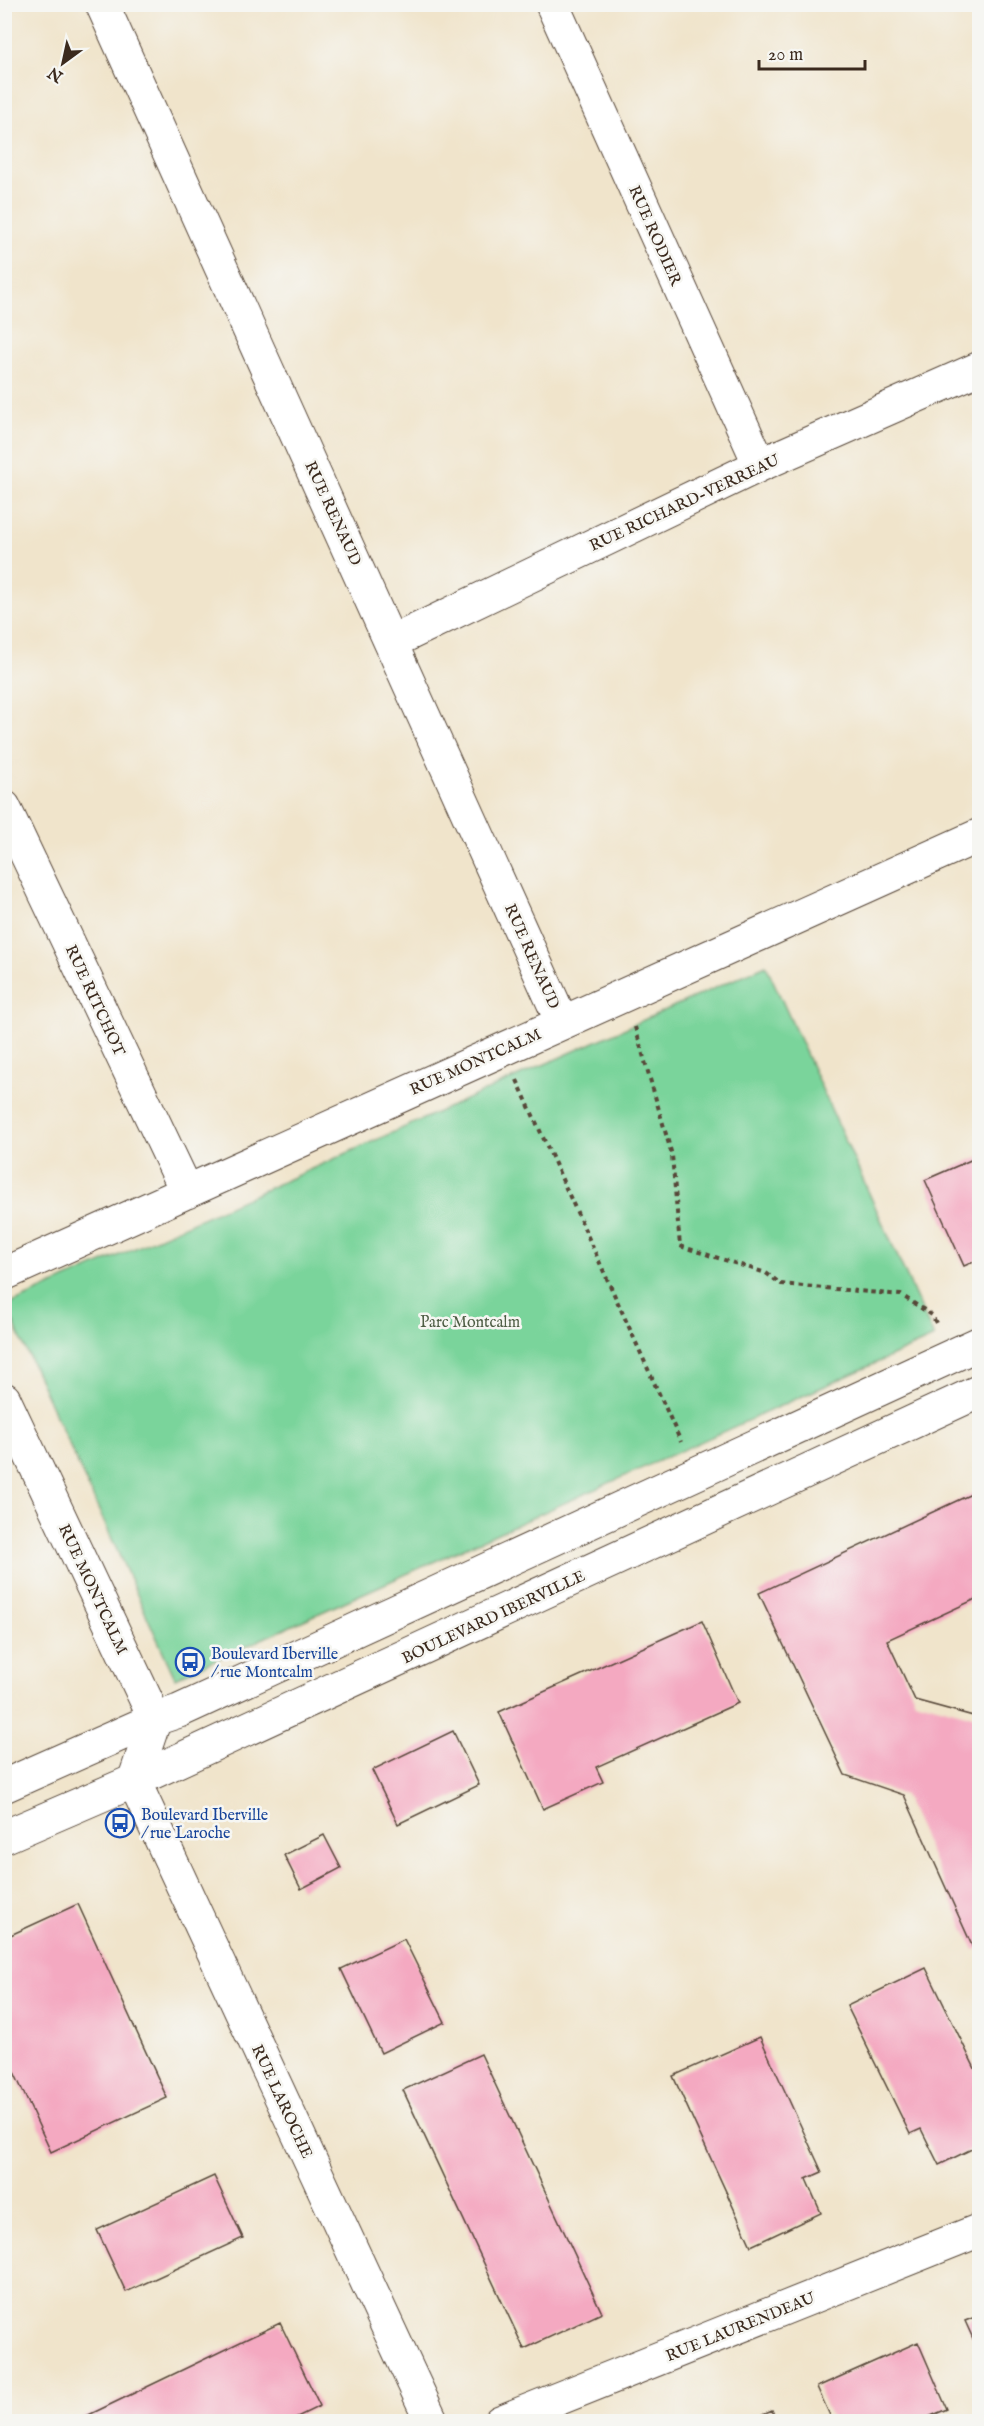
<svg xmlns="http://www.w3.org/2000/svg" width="984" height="2426" font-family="'IM FELL English',serif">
	<rect width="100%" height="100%" fill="#f6f6f2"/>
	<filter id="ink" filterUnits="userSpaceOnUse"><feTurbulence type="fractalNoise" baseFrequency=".0167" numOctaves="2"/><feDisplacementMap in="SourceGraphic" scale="12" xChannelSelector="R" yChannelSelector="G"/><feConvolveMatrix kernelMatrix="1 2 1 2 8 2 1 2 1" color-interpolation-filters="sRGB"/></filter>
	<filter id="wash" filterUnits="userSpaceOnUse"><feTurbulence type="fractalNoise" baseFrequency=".008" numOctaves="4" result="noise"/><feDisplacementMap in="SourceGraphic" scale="24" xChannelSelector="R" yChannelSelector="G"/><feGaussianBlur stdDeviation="1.35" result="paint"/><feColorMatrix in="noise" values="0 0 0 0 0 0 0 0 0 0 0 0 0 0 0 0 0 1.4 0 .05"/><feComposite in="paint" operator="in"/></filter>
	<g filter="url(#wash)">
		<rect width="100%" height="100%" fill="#f0e4cb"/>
		<path fill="#7ad49b" stroke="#5a7f5c" stroke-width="1.5" d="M766 965 934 1337 175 1678 6 1306Z"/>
		<g id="blocks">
			<path fill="#f4a9c1" d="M980 1156V1259L964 1266 925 1180Z
				M980 1490V1597L887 1640 915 1700 973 1716 980 1730V1948L974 1950 904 1795 845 1775 759 1593Z
				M702 1621 738 1703 596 1767 603 1782 543 1809 499 1712Z
				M453 1731 479 1785 398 1824 372 1770Z
				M324 1835 341 1868 301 1889 284 1855Z
				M78 1904 167 2098 51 2152 14 2072 4 2077V1938Z
				M404 1939 445 2022 381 2053 341 1969Z
				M926 1968 980 2079V2145L939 2165 921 2129 910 2134 847 2006Z
				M760 2037 822 2172 806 2179 821 2213 751 2246 673 2076Z
				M481 2054 602 2313 524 2349 403 2090Z
				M214 2176 243 2238 126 2292 97 2230Z
				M980 2315V2354L965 2321Z
				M280 2323 320 2406 287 2422H74Z
				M918 2342 947 2409 917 2422H833L817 2387Z
				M772 2410 777 2422H745Z"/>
		</g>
	</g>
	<g filter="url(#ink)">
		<use href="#blocks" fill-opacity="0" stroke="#564638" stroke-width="1.5"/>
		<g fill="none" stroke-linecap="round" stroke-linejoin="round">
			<g stroke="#564638" stroke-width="35">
				<path id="street" d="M102 4 562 1022
					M552 4 760 465
					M392 642 760 465 980 368
					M4 807 187 1192
					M4 1274 980 835
					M4 1399 155 1719 134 1781 432 2422
					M500 2422 980 2230"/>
			</g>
			<g stroke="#564638" stroke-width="35">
				<path id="secondary" d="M4 1786 155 1719 179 1711 980 1343
					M4 1837 134 1781 980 1391"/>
			</g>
			<path stroke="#564638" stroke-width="4" stroke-dasharray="4.5 4.5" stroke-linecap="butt" d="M635 1027 672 1155 680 1246 766 1273 781 1284 901 1295 932 1315 937 1325
				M517 1080 681 1442"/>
			<use href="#street" stroke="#fff" stroke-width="33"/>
			<use href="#secondary" stroke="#fff" stroke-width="33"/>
		</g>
	</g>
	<defs>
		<g id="bus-ring" transform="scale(1.5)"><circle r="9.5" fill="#f6f6f2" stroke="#1a4fb4" stroke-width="1.5"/><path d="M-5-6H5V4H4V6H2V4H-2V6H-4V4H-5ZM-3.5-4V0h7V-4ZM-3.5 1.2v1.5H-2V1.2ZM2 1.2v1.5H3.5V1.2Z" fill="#1a4fb4"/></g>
	</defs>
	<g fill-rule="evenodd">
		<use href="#bus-ring" x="190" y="1662"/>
		<use href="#bus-ring" x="120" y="1823"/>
	</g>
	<g text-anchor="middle" stroke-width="5" stroke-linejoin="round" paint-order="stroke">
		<g font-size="16" fill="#3b2a1e" stroke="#f6f6f2">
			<text transform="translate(656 235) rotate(66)" y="6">RUE RODIER</text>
			<text transform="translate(684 502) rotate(-25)" y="6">RUE RICHARD-VERREAU</text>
			<text transform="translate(334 513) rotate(65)" y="6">RUE RENAUD</text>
			<text transform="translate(533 956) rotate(66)" y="6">RUE RENAUD</text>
			<text transform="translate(96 1000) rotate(65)" y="6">RUE RITCHOT</text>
			<text transform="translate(475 1061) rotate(-24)" y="6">RUE MONTCALM</text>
			<text transform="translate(94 1589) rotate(65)" y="6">RUE MONTCALM</text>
			<text transform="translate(493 1616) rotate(-25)" y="6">BOULEVARD IBERVILLE</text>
			<text transform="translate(283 2101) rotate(65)" y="6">RUE LAROCHE</text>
			<text transform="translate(740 2326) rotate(-22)" y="6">RUE LAURENDEAU</text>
		</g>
		<g font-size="16" fill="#4e5d44" stroke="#f6f6f2">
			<text x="470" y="1327">Parc Montcalm</text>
		</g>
		<g font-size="16" fill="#164399" stroke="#f6f6f2" text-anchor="start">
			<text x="211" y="1659">Boulevard Iberville<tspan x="211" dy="18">/ rue Montcalm</tspan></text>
			<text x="141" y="1820">Boulevard Iberville<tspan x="141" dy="18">/ rue Laroche</tspan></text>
		</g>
	</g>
	<rect width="984" height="2426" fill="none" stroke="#f6f6f2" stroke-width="24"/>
	<g transform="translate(63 63) rotate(213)" stroke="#f6f6f2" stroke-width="4.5" paint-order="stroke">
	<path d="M0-4.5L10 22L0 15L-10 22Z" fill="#3b2a1e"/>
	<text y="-9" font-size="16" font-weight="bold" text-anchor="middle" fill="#3b2a1e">N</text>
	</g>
	<path d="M759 60v9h106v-9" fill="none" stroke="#3b2a1e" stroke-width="3"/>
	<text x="768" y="60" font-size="18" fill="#3b2a1e" stroke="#f6f6f2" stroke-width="4.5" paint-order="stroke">20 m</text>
</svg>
